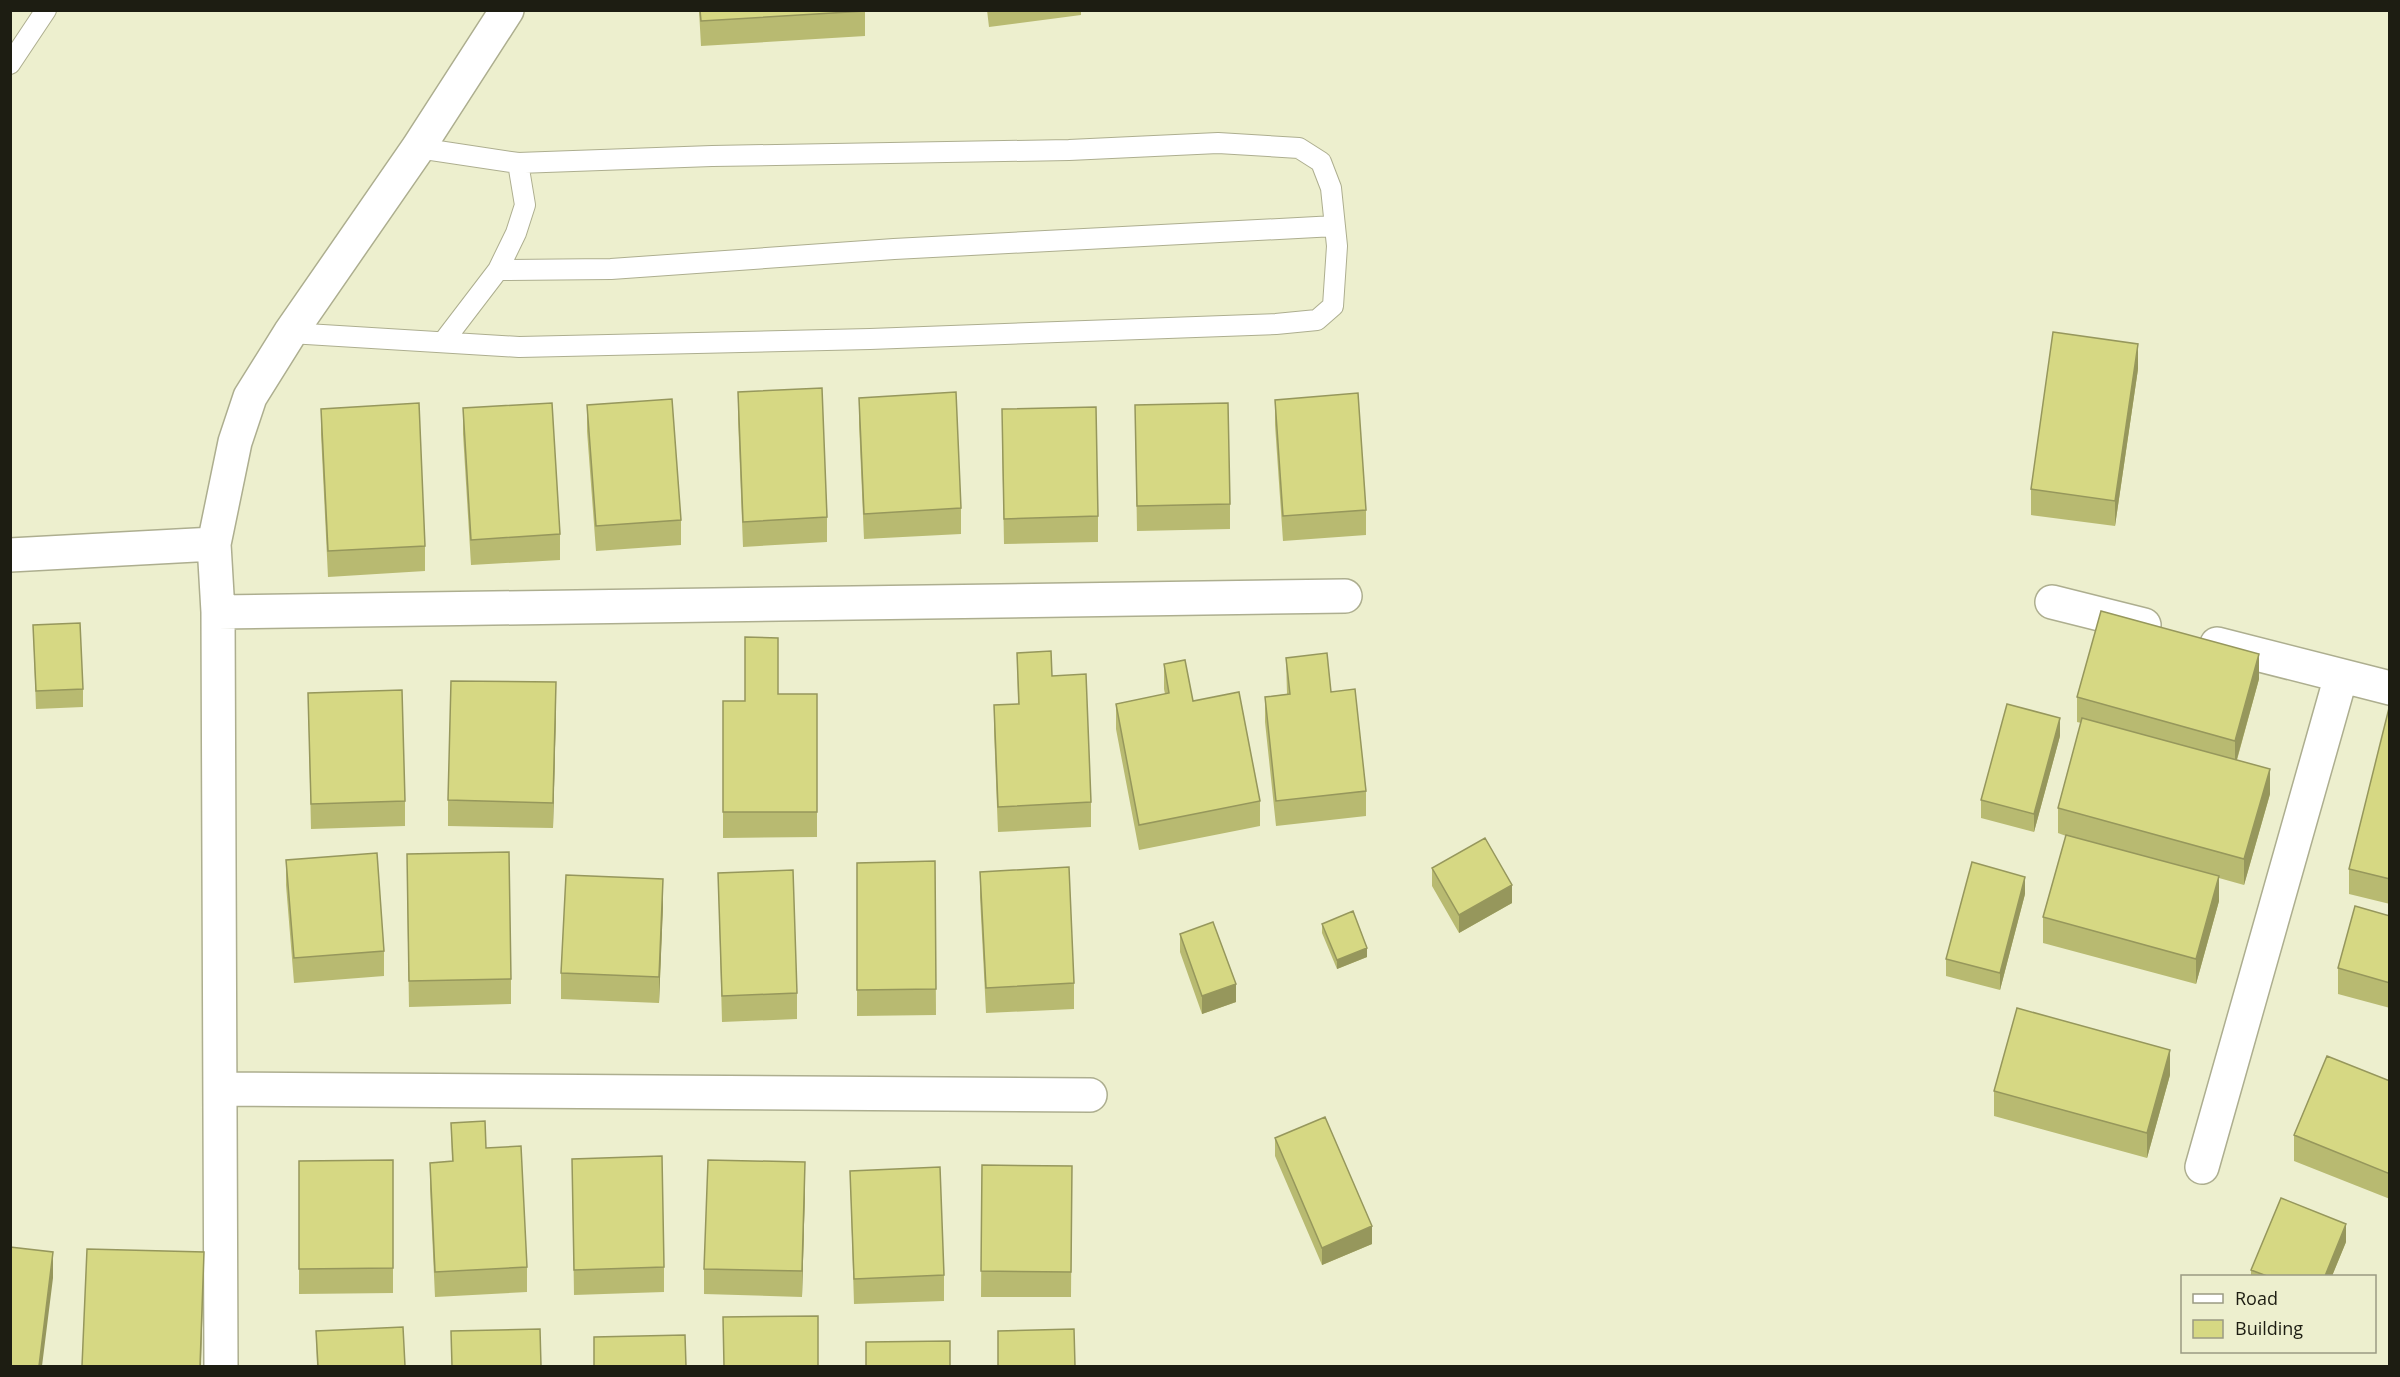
<svg xmlns="http://www.w3.org/2000/svg" width="2400" height="1377" font-family="'Open Sans',sans-serif">
	<rect width="100%" height="100%" fill="#edefce"/>
	<g fill="none" stroke-linecap="round" stroke-linejoin="round">
		<g stroke="#adae8f" stroke-width="22">
			<path id="lane" d="M10 64 46 10
				M498 270 611 269 894 249 1335 226
				M290 333 519 347 870 339 1276 324 1317 320 1333 306 1337 246 1331 188 1321 162 1299 148 1218 143 1069 150 712 156 518 163 418 148
				M443 342 498 270 516 233 525 205 518 163"/>
		</g>
		<g stroke="#adae8f" stroke-width="36">
			<path id="street" d="M10 555 214 544
				M2052 602 2144 625
				M218 612 1345 596
				M2217 644 2390 688
				M220 1089 1090 1095
				M2202 1167 2341 676
				M221 1366 218 612 214 544 235 442 250 397 290 333 418 148 507 10"/>
		</g>
		<use href="#lane" stroke="#fff" stroke-width="20"/>
		<use href="#street" stroke="#fff" stroke-width="33"/>
	</g>
	<path fill="#b8ba71" d="M699 10H865V36L701 46Z
		M987 10H1081V15L989 27Z
		M2138 369 2115 526 2031 515V489Z
		M738 392 827 517V542L743 547 738 418Z
		M859 398 961 508V534L864 539 859 423Z
		M1275 400 1366 510V535L1283 541 1275 425Z
		M587 405 681 520V545L596 551 587 431Z
		M1135 405 1230 504V529L1137 531Z
		M463 408 560 534V560L471 565 463 434Z
		M321 409 425 546V571L328 577 321 434Z
		M1002 435 1098 516V542L1004 544Z
		M33 625 83 689V707L36 709Z
		M1017 653 1052 676 1091 802V827L998 832 994 730V705L1018 704Z
		M1286 658 1331 692 1366 791V816L1276 826 1265 722V697L1287 694Z
		M1164 664 1193 701 1260 801V826L1139 850 1116 729V704L1165 694 1164 689Z
		M2259 679 2237 760 2270 794 2244 885 2219 878V901L2196 984 2043 943V917L2066 836 2058 833V808L2081 723 2077 722V697Z
		M308 693 405 801V826L311 829Z
		M778 694H817V837L723 838V701H745Z
		M556 708 553 828 448 826V800Z
		M2390 708V904L2349 894V869Z
		M2060 736 2034 832 1981 818V800Z
		M286 860 384 951V976L294 983 286 885Z
		M935 861 936 1015 857 1016V863Z
		M1432 868 1512 903 1459 933 1432 886Z
		M980 872 1074 983V1009L986 1013 980 897Z
		M718 873 797 993V1019L722 1022Z
		M407 879 511 979V1004L409 1007Z
		M2025 894 2000 990 1946 976V959Z
		M663 905 659 1003 561 999V973Z
		M2390 916V1008L2338 994V968Z
		M1322 924 1367 957 1337 969 1322 933Z
		M1180 934 1236 1002 1202 1014 1180 952Z
		M2170 1075 2147 1158 1994 1116V1091Z
		M2390 1081V1199L2294 1161V1135Z
		M451 1123 486 1148 527 1267V1292L435 1297 430 1188V1163L452 1162Z
		M1275 1138 1372 1244 1322 1265 1275 1156Z
		M572 1159 664 1267V1292L574 1295Z
		M393 1160V1293L299 1294V1161Z
		M982 1165 1072 1166 1071 1297H981Z
		M850 1171 944 1275V1301L854 1304Z
		M805 1188 802 1297 704 1294V1269Z
		M2346 1242 2332 1276H2251V1270Z
		M316 1331 405 1366H317Z"/>
	<path fill="#96975c" d="M2138 344V369L2115 526V501Z
		M2259 654V679L2235 766V741Z
		M556 682V708L553 828V803Z
		M2060 718V736L2034 832V814Z
		M2270 769V794L2244 885V859Z
		M2219 876V901L2196 984V959Z
		M2025 877V894L2000 990V973Z
		M663 879V905L659 1003V977Z
		M1512 885V903L1459 933V915Z
		M1367 948V957L1337 969V960Z
		M1236 984V1002L1202 1014V996Z
		M2170 1050V1075L2147 1158V1133Z
		M805 1162V1188L802 1297V1271Z
		M2346 1224V1242L2332 1276H2325Z
		M1372 1226V1244L1322 1265V1248Z
		M53 1252V1278L42 1366H39Z
		M204 1252 201 1366H200Z"/>
	<path fill="#d6d883" stroke="#96975c" stroke-width="1.5" d="M700 10H865V11L701 21Z
		M2053 332 2138 344 2115 501 2031 489Z
		M822 388 827 517 743 522 738 392Z
		M956 392 961 508 864 514 859 398Z
		M1358 393 1366 510 1283 516 1275 400Z
		M672 399 681 520 596 526 587 405Z
		M419 403 425 546 328 551 321 409Z
		M552 403 560 534 471 540 463 408Z
		M1228 403 1230 504 1137 506 1135 405Z
		M1096 407 1098 516 1004 519 1002 409Z
		M2101 611 2259 654 2235 741 2077 697Z
		M80 623 83 689 36 691 33 625Z
		M745 637 778 638V694H817V812H723V701H745Z
		M1051 651 1052 676 1086 674 1091 802 998 807 994 705 1019 704 1017 653Z
		M1327 653 1331 692 1355 689 1366 791 1276 801 1265 697 1290 694 1286 658Z
		M1185 660 1193 701 1239 692 1260 801 1139 825 1116 704 1169 693 1164 664Z
		M451 681 556 682 553 803 448 800Z
		M402 690 405 801 311 804 308 693Z
		M2007 704 2060 718 2034 814 1981 800Z
		M2389 708H2390V879L2349 869Z
		M2082 718 2270 769 2244 859 2058 808Z
		M2066 835 2219 876 2196 959 2043 917Z
		M1485 838 1512 885 1459 915 1432 868Z
		M509 852 511 979 409 981 407 854Z
		M377 853 384 951 294 958 286 860Z
		M935 861 936 989 857 990V863Z
		M1972 862 2025 877 2000 973 1946 959Z
		M1069 867 1074 983 986 988 980 872Z
		M793 870 797 993 722 996 718 873Z
		M566 875 663 879 659 977 561 973Z
		M2355 906 2390 916V983L2338 968Z
		M1353 911 1367 948 1337 960 1322 924Z
		M1213 922 1236 984 1202 996 1180 934Z
		M2017 1008 2170 1050 2147 1133 1994 1091Z
		M2327 1056 2390 1081V1174L2294 1135Z
		M1325 1117 1372 1226 1322 1248 1275 1138Z
		M485 1121 486 1148 521 1146 527 1267 435 1272 430 1163 453 1161 451 1123Z
		M662 1156 664 1267 574 1270 572 1159Z
		M393 1160V1268L299 1269V1161Z
		M708 1160 805 1162 802 1271 704 1269Z
		M982 1165 1072 1166 1071 1272 981 1271Z
		M940 1167 944 1275 854 1279 850 1171Z
		M2281 1198 2346 1224 2325 1276H2267L2251 1270Z
		M10 1247 53 1252 39 1366H10Z
		M87 1249 204 1252 200 1366H82Z
		M818 1316V1366H724L723 1317Z
		M403 1327 405 1366H318L316 1331Z
		M540 1329 541 1366H452L451 1331Z
		M1074 1329 1075 1366H998V1331Z
		M685 1335 686 1366H594V1337Z
		M950 1341V1366H866V1342Z"/>
	<rect width="2400" height="1377" fill="none" stroke="#1d1d12" stroke-width="24"/>
	<rect x="2181" y="1275" width="195" height="78" fill="#edefce" stroke="#9a9b83" stroke-width="1.5"/>
	<rect x="2193" y="1294" width="30" height="9" fill="#ffffff" stroke="#9a9b83" stroke-width="1.5"/>
	<text x="2235" y="1305" font-size="18" fill="#1d1d12">Road</text>
	<rect x="2193" y="1320" width="30" height="18" fill="#d6d883" stroke="#9a9b83" stroke-width="1.5"/>
	<text x="2235" y="1335" font-size="18" fill="#1d1d12">Building</text>
</svg>
